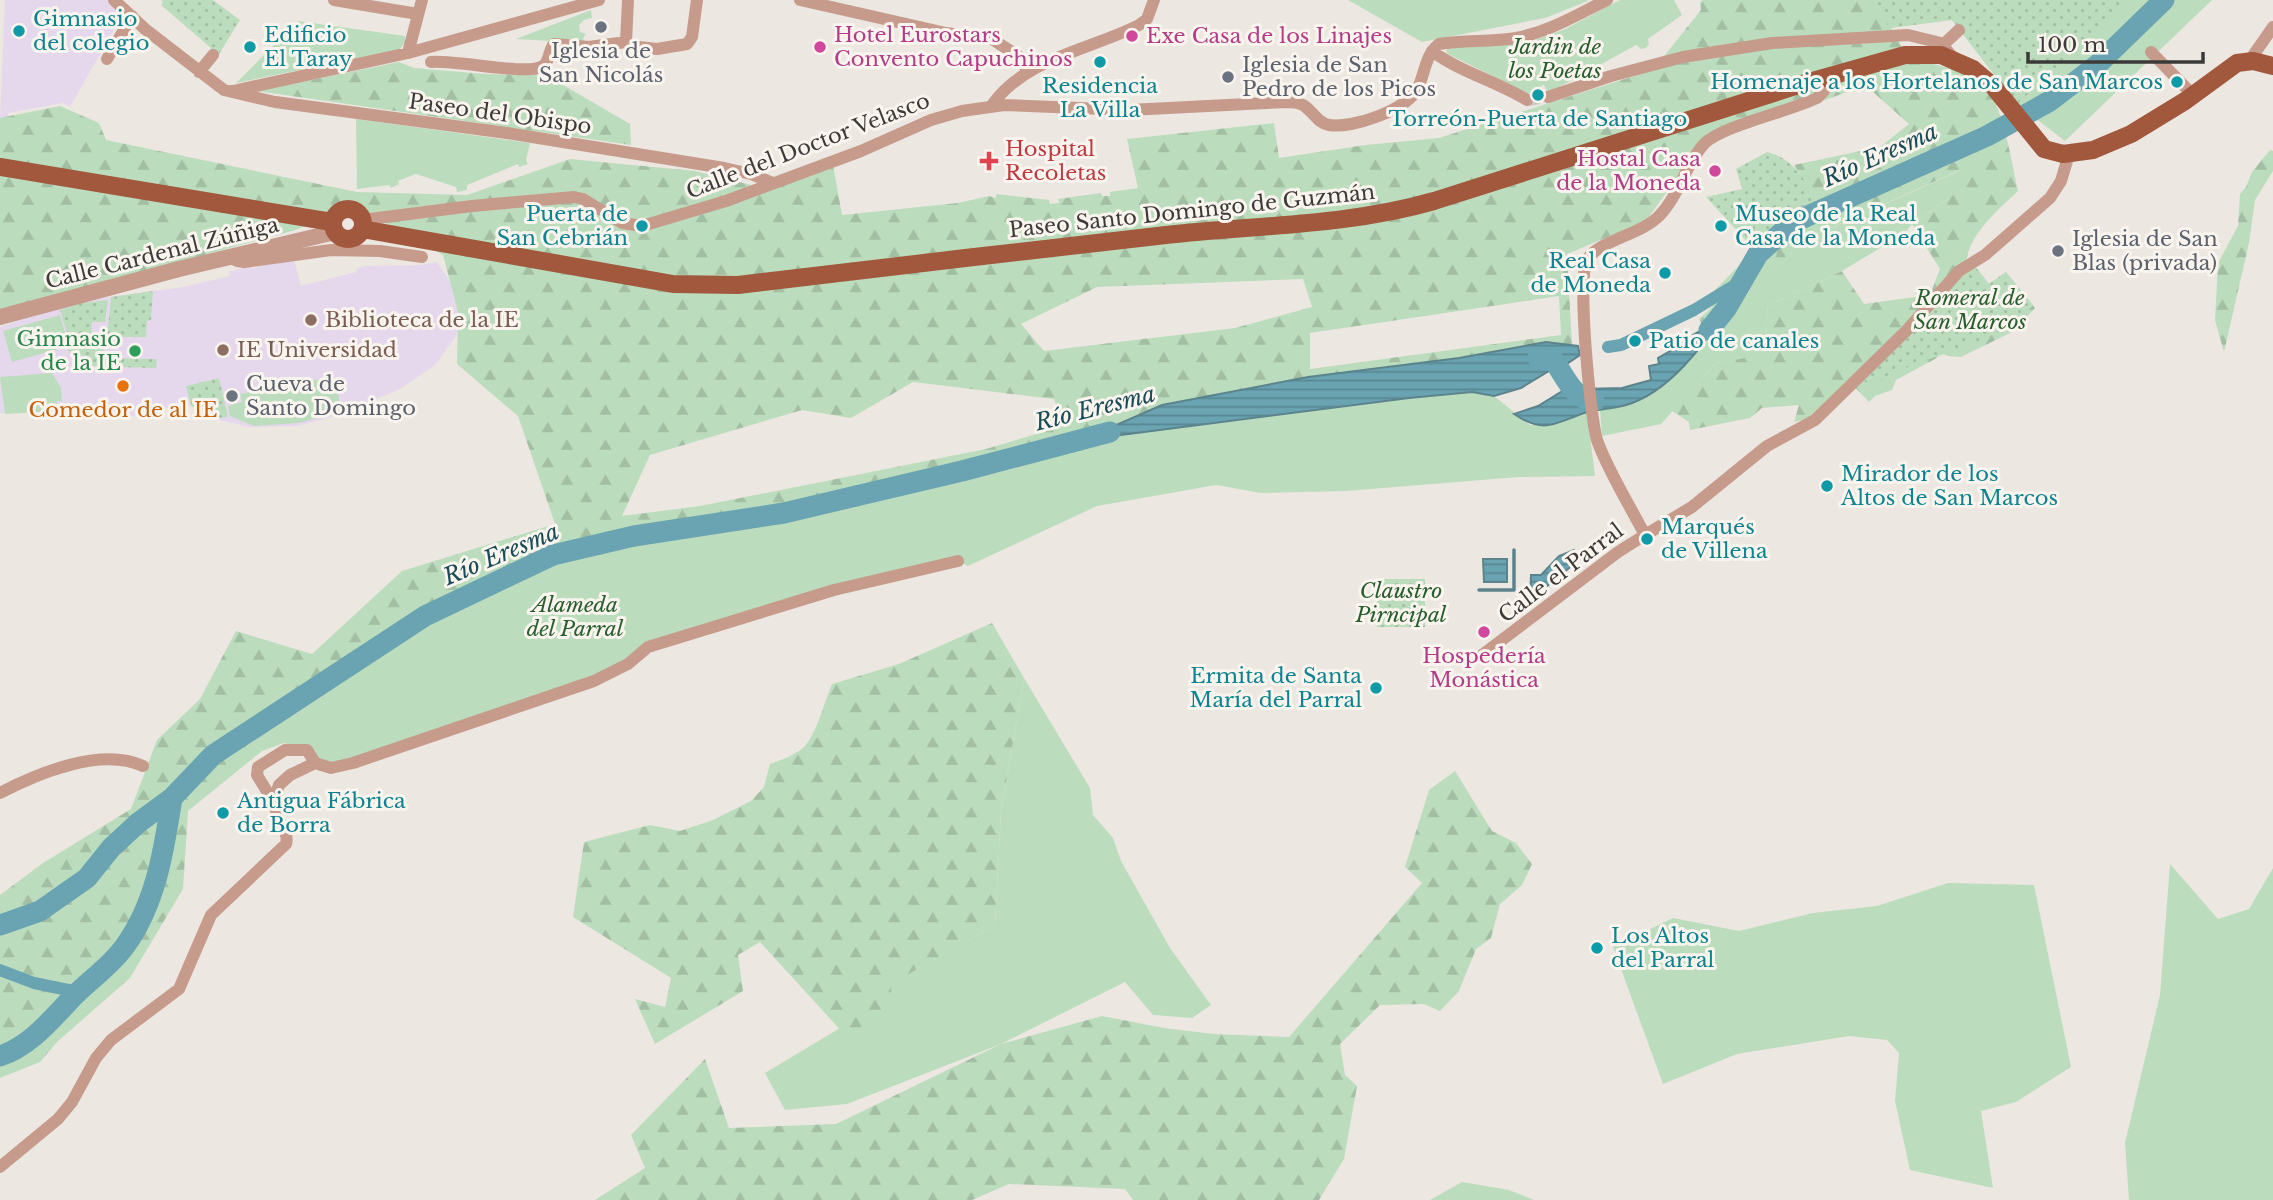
<svg xmlns="http://www.w3.org/2000/svg" width="2273" height="1200" font-family="'Libre Baskerville',serif">
	<defs>
		<pattern id="forest-firs" width="22" height="20" patternUnits="userSpaceOnUse" patternTransform="scale(1.75)"><rect width="22" height="20" fill="#bcddbd"/><path d="M5 1l3.5 6h-7zM16 11l3.5 6h-7z" fill="#a2bea3"/></pattern>
		<pattern id="garden-dots" width="8" height="8" patternUnits="userSpaceOnUse" patternTransform="scale(1.75)"><rect width="8" height="8" fill="#bcddbd"/><path d="M2 2h.1M6 6h.1" fill="none" stroke="#a2bea3" stroke-width="1.8" stroke-linecap="round"/></pattern>
		<pattern id="water-rules" width="6" height="5" patternUnits="userSpaceOnUse" patternTransform="scale(1.75)"><rect width="6" height="5" fill="#6aa4b2"/><path d="M0 2.5h6" fill="none" stroke="#588792"/></pattern>
	</defs>
	<rect width="100%" height="100%" fill="#ece7e1"/>
	<path fill="#e6d8ec" d="M5 0H114L126 9 70 107 63 103 8 113V118L0 119Z
		M293 256 301 286 356 272 357 269 363 266 421 265 437 262 467 306 456 336 435 365 400 389 342 414 297 426 250 427 223 421 191 406 180 405 133 416 95 419 91 411 0 413V327L79 301 183 287 230 276 229 272 251 266 252 269Z"/>
	<path fill="#bcddbd" d="M1348 0H1587L1588 1 1545 18 1422 42Z
		M1620 0H1674L1682 15 1648 39 1649 44 1646 48 1641 49 1636 45 1589 71 1590 74 1583 79 1580 76 1548 93 1544 85 1541 86V93H1527L1448 54 1446 51 1448 48 1533 41 1565 29Z
		M1876 0H2212L2065 141 2017 104 1952 20 1889 28Z
		M591 10 592 18 584 20 579 25 580 32 586 34 583 38 585 43 516 39Z
		M298 21 405 36V43L399 50 236 83Z
		M356 119 530 143 526 160 528 164 519 167 518 164 467 185V190L457 192 456 187 416 174 398 181 399 184 391 188 389 185 357 189Z
		M1961 170 1953 195 1912 224 1905 233 1842 271 1768 306 1763 356 1716 363 1661 424 1602 436 1600 410 1629 404 1666 382 1687 362 1707 341 1758 254 1779 235 1776 272 1800 242Z
		M60 315 69 346 12 362 3 331Z
		M52 373 61 388 62 401H57V411L5 414 0 377Z
		M330 377 333 392H338L341 412 298 423 254 426 230 416 228 406 242 402 240 394Z
		M1472 392 1494 396 1530 425 1556 424 1587 412 1595 476 1519 477 1346 491 1261 493 1216 485 1097 506 968 566 958 561 648 647 628 664 331 768 290 745 284 743 262 751 243 735 425 616 553 555 634 536 962 471 1082 440 1409 398Z
		M1024 678 1090 788 1093 815 1113 838 1121 861 1170 948 1211 1005 1192 1018 1153 1015 1125 982 1001 1044 847 1104 785 1110 765 1073 840 1028 890 984 995 925 1001 812Z
		M2170 864 2218 919 2249 909 2273 868V1200H2129L2125 1143 2160 995Z
		M1948 883 2034 885 2071 1067 2016 1102 1981 1111 1993 1188 1910 1170 1895 1101 1899 1053 1887 1040 1849 1036 1737 1054 1663 1084 1613 947 1673 918 1739 931 1813 913 1877 906Z
		M1462 1182 1509 1190 1534 1200H1430Z"/>
	<path fill="url(#forest-firs)" fill-rule="evenodd" d="M1703 0H1876L1907 57C1930 64 1958 68 1979 80 2002 95 2012 164 2018 191 1998 210 1964 238 1966 269L1973 264 1989 284 2006 272 2035 308 2014 331 1961 357 1948 356 1941 353 1935 359 1896 380 1892 390 1875 396 1869 402 1851 383 1814 418 1794 422 1799 405 1762 408 1750 418 1690 430 1689 422 1672 411 1716 363 1763 355 1768 306 1842 271 1864 304 1930 295 1940 269 1912 224 1953 195 1960 170 1800 242 1775 274 1778 236 1758 254 1726 309 1704 329 1699 319 1712 307 1707 298 1781 223 1824 212 1794 165 1880 147 1909 124 1872 91 1847 92 1700 145 1646 221 1567 254 1572 346 1546 342 1457 358 1308 377 1162 405 1082 440 962 471 784 513 634 536 553 555 425 616 243 735 262 751 188 811 183 889 130 978 57 1042 40 1062 0 1078V895L43 863 131 809 157 740 200 699 236 631 312 654 402 571 555 524 518 416 457 364 458 312 443 255 371 215 328 218 292 231 0 311V118L60 106 99 123 106 140 357 192 467 195 570 159 695 171 763 188 833 165 842 215 958 203 989 196 996 198V194L1049 200 1050 204 1059 203 1058 199 1101 193 1102 196H1110V192L1138 188 1127 139 1274 123 1279 158 1365 145 1439 138 1653 70 1701 10 1700 2ZM1303 279 1312 307 1235 328 1044 351 1021 324 1097 287ZM1559 296 1561 335 1310 369V333ZM913 382 1054 399 1063 426 986 449 700 506 622 516 650 455 802 410 851 418Z
		M399 62 414 68 484 74 546 75 630 124 631 145 257 91Z
		M2270 150 2273 151V171L2255 200 2249 243 2224 352 2215 320 2218 263 2238 226 2240 194 2246 187 2252 172Z
		M992 623 1024 678 1001 812 995 925 891 984 892 1013 845 1035 760 942 738 955 743 991 655 1044 635 999 665 1007 671 978 573 917 584 842 650 825 680 831 713 820 751 801 764 787 770 764C781 760 796 755 805 746 818 730 824 703 832 684L899 664Z
		M1455 771 1492 831 1516 843 1532 864 1522 885 1500 904 1491 938 1476 949 1459 991 1440 1011 1424 1004 1380 1005 1340 1044 1345 1075 1357 1086 1344 1159 1319 1200H1133L1125 1189 1009 1184 972 1200H595L645 1168 631 1135 705 1059 729 1128 836 1124 1001 1044 1102 1016 1164 1028 1214 1034 1289 1037 1422 883 1405 867 1429 790Z"/>
	<path fill="url(#garden-dots)" d="M161 0H213L240 20 216 59 209 52 211 48 161 5 163 2Z
		M1876 0H2131L2017 104 1952 20 1889 28Z
		M1767 152C1797 159 1808 187 1824 212L1781 223 1754 249 1706 197 1742 189 1736 169Z
		M1973 264 1989 284 2006 272 2033 305C1996 349 1918 354 1870 386L1861 378Z
		M153 291 151 320 147 321 146 337H107L111 297Z
		M108 300 105 322H92L91 342 70 343 60 310 81 303Z
		M68 348H103V358L157 359 156 368 84 366V356L69 353Z
		M219 378 228 417 218 418 191 406 186 386Z
		M1377 579H1425V627H1377Z"/>
	<path fill="url(#water-rules)" stroke="#5c848d" stroke-width="2" d="M1726 309C1705 345 1668 393 1626 405 1613 409 1598 409 1584 413 1553 424 1544 434 1514 414L1538 406 1577 382 1583 389 1622 388 1651 380 1649 366 1659 364 1658 358 1694 337 1693 335 1704 329Z
		M1546 342 1578 346 1580 355 1556 371 1554 368 1521 388 1494 396 1472 392 1409 398 1082 440 1162 405 1308 377 1459 358Z
		M1574 550 1580 559 1530 600 1531 575H1541L1559 556Z
		M1483 559H1507V582H1484Z"/>
	<g fill="none" stroke-linecap="round" stroke-linejoin="round">
		<path stroke="#5c848d" stroke-width="3.5" d="M1479 590H1514V550"/>
		<path stroke="#6aa4b2" stroke-width="12" d="M1608 347 1621 345 1694 310 1743 280
			M0 970 34 983 78 992"/>
		<path stroke="#6aa4b2" stroke-width="21" d="M1709 330 1726 309 1758 254 1792 223 1987 136 2050 101 2097 65 2164 0
			M1538 358H1550L1554 361C1565 376 1573 399 1594 401
			M0 925 40 911 87 878 111 848 138 823 172 798 213 755 425 616 553 555 634 536 784 513 962 471 1110 432
			M0 1056C29 1047 51 1020 71 999 88 981 110 967 125 946 156 903 164 850 172 798"/>
		<path stroke="#c9c4bf" stroke-width="12" stroke-dasharray="12 6" stroke-linecap="butt" d="M1527 100 1548 97"/>
		<path stroke="#c69b8c" stroke-width="12" d="M114 0 145 29 224 90 275 102 507 133 724 168 751 174 773 183
			M334 0 418 14
			M800 0 946 33 992 39 1021 58 1027 72
			M1944 44 1959 30
			M639 47 657 49 687 44 692 37 697 0
			M1432 51C1458 71 1498 82 1527 100
			M2151 52 2193 95
			M408 53 422 0
			M107 59 132 16
			M2250 60 2273 27
			M431 62C458 60 523 75 541 67 550 64 548 50 554 44L589 47 626 42 628 0
			M199 72 213 55
			M233 91 408 53 599 0
			M1548 97 1611 76 1683 57 1772 43 1908 35 1941 43 1955 60
			M992 105C1025 58 1090 50 1139 25L1147 19 1154 0
			M362 220 472 206 574 197 583 199 622 223 642 226 726 201 861 151 931 120 962 111 1004 105 1129 110 1287 102C1293 102 1299 103 1303 105 1313 111 1317 123 1329 125 1352 129 1407 110 1418 88 1425 73 1425 55 1439 44 1464 40 1490 42 1516 38 1549 32 1578 14 1607 0
			M229 257 237 261 244 262 331 250 380 251 422 257
			M1645 535 1692 507 1767 446 1815 420 1907 330 1959 271 1985 255 2050 198 2061 181 2069 154
			M1482 655 1618 552 1645 535C1630 506 1607 469 1597 440 1590 416 1577 278 1587 260 1596 242 1642 234 1659 216 1679 196 1685 165 1704 144 1721 126 1791 111 1817 98L1824 91V77
			M315 763 331 768 353 763 594 681 628 664 648 647 834 590 958 561
			M0 793C38 773 101 747 143 766
			M274 803 257 775 258 767 285 750H307L315 763
			M0 1167 58 1119 72 1102 96 1058 111 1040 179 989 211 915 286 844C291 827 266 819 279 785L290 775 315 763"/>
		<path stroke="#c69b8c" stroke-width="16" d="M0 317 179 269 335 232"/>
		<path stroke="#a2583d" stroke-width="18" d="M0 167 332 222
			M333 224a15 15 0 1 1 30 0a15 15 0 1 1-30 0Z
			M362 229 673 284 738 285C881 268 1023 251 1166 235 1256 225 1347 226 1434 201L1802 84 1905 55H1941L1973 69 1993 86 2044 149 2063 154 2093 150 2131 134 2185 101 2237 63 2253 61 2273 66"/>
	</g>
	<g fill="#6b7280" stroke="#faf4ee" stroke-width="2.5">
		<circle cx="601" cy="27" r="7"/>
		<circle cx="1228" cy="77" r="7"/>
		<circle cx="2058" cy="251" r="7"/>
		<circle cx="232" cy="396" r="7"/>
	</g>
	<g fill="#0f9aa8" stroke="#faf4ee" stroke-width="2.5">
		<circle cx="19" cy="31" r="7"/>
		<circle cx="250" cy="47" r="7"/>
		<circle cx="1100" cy="62" r="7"/>
		<circle cx="2177" cy="82" r="7"/>
		<circle cx="1538" cy="95" r="7"/>
		<circle cx="642" cy="226" r="7"/>
		<circle cx="1721" cy="226" r="7"/>
		<circle cx="1665" cy="273" r="7"/>
		<circle cx="1635" cy="341" r="7"/>
		<circle cx="1827" cy="486" r="7"/>
		<circle cx="1647" cy="539" r="7"/>
		<circle cx="1376" cy="688" r="7"/>
		<circle cx="223" cy="813" r="7"/>
		<circle cx="1597" cy="948" r="7"/>
	</g>
	<g fill="#d1479c" stroke="#faf4ee" stroke-width="2.5">
		<circle cx="1132" cy="36" r="7"/>
		<circle cx="820" cy="47" r="7"/>
		<circle cx="1715" cy="171" r="7"/>
		<circle cx="1484" cy="632" r="7"/>
	</g>
	<path fill="#e0444e" stroke="#faf4ee" stroke-width="2.5" d="M985.5 150.5h7v7h7v7h-7v7h-7v-7h-7v-7h7z"/>
	<g fill="#8d6e63" stroke="#faf4ee" stroke-width="2.5">
		<circle cx="311" cy="320" r="7"/>
		<circle cx="223" cy="350" r="7"/>
	</g>
	<circle fill="#2e9e5b" stroke="#faf4ee" stroke-width="2.5" cx="135" cy="351" r="7"/>
	<circle fill="#e8710a" stroke="#faf4ee" stroke-width="2.5" cx="123" cy="386" r="7"/>
	<g text-anchor="middle" stroke-width="6" stroke-linejoin="round" paint-order="stroke">
		<g font-size="21" fill="#0d838f" stroke="#faf4ee" text-anchor="start">
			<text x="33" y="26">Gimnasio<tspan x="33" dy="24">del colegio</tspan></text>
			<text x="264" y="42">Edificio<tspan x="264" dy="24">El Taray</tspan></text>
			<text x="2163" y="89" text-anchor="end">Homenaje a los Hortelanos de San Marcos</text>
			<text x="1100" y="93" text-anchor="middle">Residencia<tspan x="1100" dy="24">La Villa</tspan></text>
			<text x="1538" y="126" text-anchor="middle">Torreón-Puerta de Santiago</text>
			<text x="628" y="221" text-anchor="end">Puerta de<tspan x="628" dy="24">San Cebrián</tspan></text>
			<text x="1735" y="221">Museo de la Real<tspan x="1735" dy="24">Casa de la Moneda</tspan></text>
			<text x="1651" y="268" text-anchor="end">Real Casa<tspan x="1651" dy="24">de Moneda</tspan></text>
			<text x="1649" y="348">Patio de canales</text>
			<text x="1841" y="481">Mirador de los<tspan x="1841" dy="24">Altos de San Marcos</tspan></text>
			<text x="1661" y="534">Marqués<tspan x="1661" dy="24">de Villena</tspan></text>
			<text x="1362" y="683" text-anchor="end">Ermita de Santa<tspan x="1362" dy="24">María del Parral</tspan></text>
			<text x="237" y="808">Antigua Fábrica<tspan x="237" dy="24">de Borra</tspan></text>
			<text x="1611" y="943">Los Altos<tspan x="1611" dy="24">del Parral</tspan></text>
		</g>
		<g font-size="21" fill="#b23c85" stroke="#faf4ee" text-anchor="start">
			<text x="834" y="42">Hotel Eurostars<tspan x="834" dy="24">Convento Capuchinos</tspan></text>
			<text x="1146" y="43">Exe Casa de los Linajes</text>
			<text x="1701" y="166" text-anchor="end">Hostal Casa<tspan x="1701" dy="24">de la Moneda</tspan></text>
			<text x="1484" y="663" text-anchor="middle">Hospedería<tspan x="1484" dy="24">Monástica</tspan></text>
		</g>
		<g font-size="21" font-style="italic" fill="#285d2e" stroke="#faf4ee">
			<text x="1555" y="54">Jardin de<tspan x="1555" dy="24">los Poetas</tspan></text>
			<text x="1970" y="305">Romeral de<tspan x="1970" dy="24">San Marcos</tspan></text>
			<text x="1401" y="598">Claustro<tspan x="1401" dy="24">Pirncipal</tspan></text>
			<text x="575" y="612">Alameda<tspan x="575" dy="24">del Parral</tspan></text>
		</g>
		<g font-size="21" fill="#5b616d" stroke="#faf4ee" text-anchor="start">
			<text x="601" y="58" text-anchor="middle">Iglesia de<tspan x="601" dy="24">San Nicolás</tspan></text>
			<text x="1242" y="72">Iglesia de San<tspan x="1242" dy="24">Pedro de los Picos</tspan></text>
			<text x="2072" y="246">Iglesia de San<tspan x="2072" dy="24">Blas (privada)</tspan></text>
			<text x="246" y="391">Cueva de<tspan x="246" dy="24">Santo Domingo</tspan></text>
		</g>
		<g font-size="21" fill="#3c3a38" stroke="#faf4ee">
			<text transform="translate(500 114) rotate(8)" y="7">Paseo del Obispo</text>
			<text transform="translate(808 146) rotate(-21)" y="7">Calle del Doctor Velasco</text>
			<text transform="translate(1192 211) rotate(-6)" y="7">Paseo Santo Domingo de Guzmán</text>
			<text transform="translate(162 253) rotate(-14)" y="7">Calle Cardenal Zúñiga</text>
			<text transform="translate(1561 573) rotate(-37)" y="7">Calle el Parral</text>
		</g>
		<g font-size="21" fill="#be3a42" stroke="#faf4ee" text-anchor="start">
			<text x="1005" y="156">Hospital<tspan x="1005" dy="24">Recoletas</tspan></text>
		</g>
		<g font-size="21" fill="#785e54" stroke="#faf4ee" text-anchor="start">
			<text x="325" y="327">Biblioteca de la IE</text>
			<text x="237" y="357">IE Universidad</text>
		</g>
		<g font-size="21" fill="#27864d" stroke="#faf4ee" text-anchor="end">
			<text x="121" y="346">Gimnasio<tspan x="121" dy="24">de la IE</tspan></text>
		</g>
		<g font-size="21" fill="#c56008" stroke="#faf4ee">
			<text x="123" y="417">Comedor de al IE</text>
		</g>
		<g font-size="23" font-style="italic" fill="#194c57" stroke="#faf4ee">
			<text transform="translate(1880 155) rotate(-24)" y="8">Río Eresma</text>
			<text transform="translate(1095 408) rotate(-14)" y="8">Río Eresma</text>
			<text transform="translate(501 554) rotate(-23)" y="8">Río Eresma</text>
		</g>
	</g>
	<path d="M2028 52v10h175v-10" fill="none" stroke="#3c3a38" stroke-width="3.5"/>
	<text x="2038" y="52" font-size="21" fill="#3c3a38" stroke="#faf4ee" stroke-width="5" paint-order="stroke">100 m</text>
</svg>
